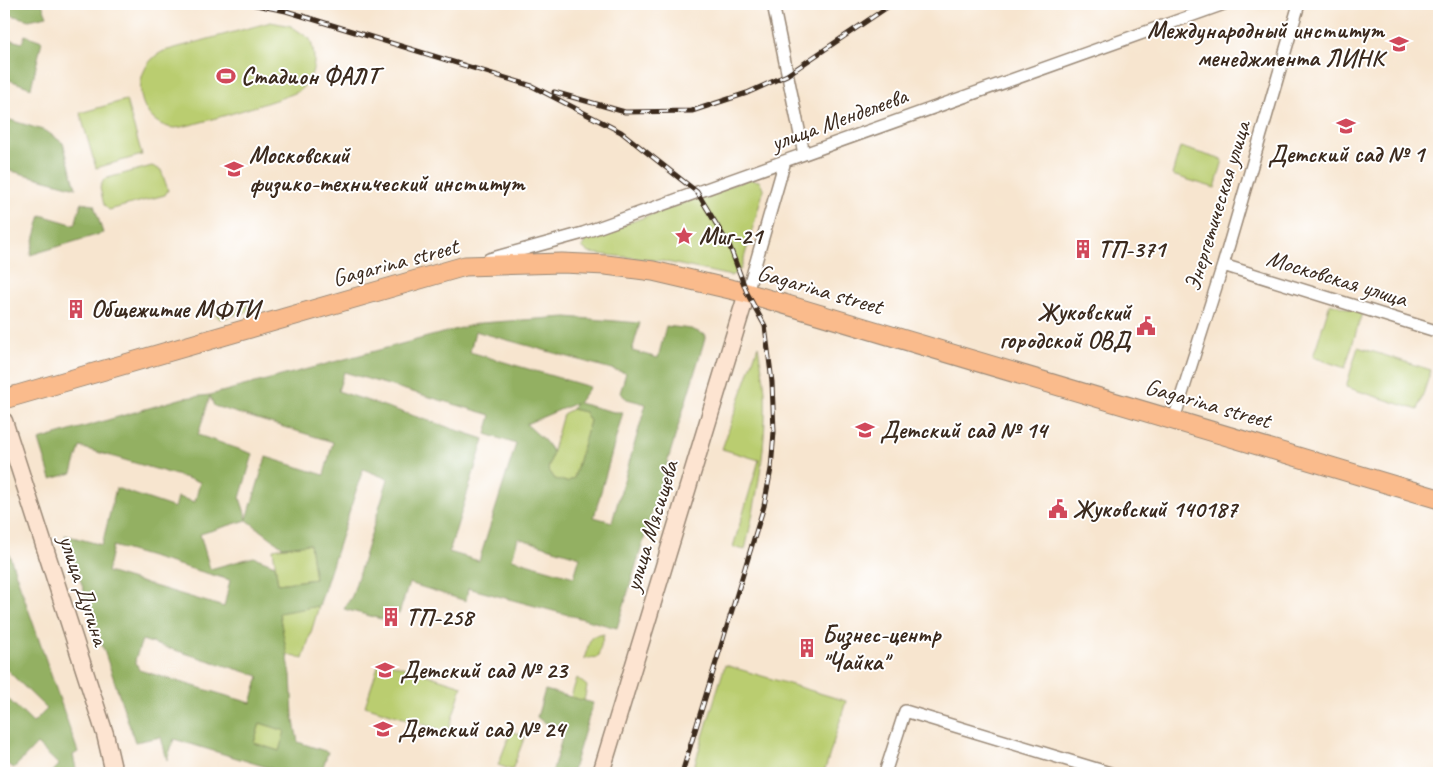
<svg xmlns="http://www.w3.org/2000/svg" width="1443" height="777" font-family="Caveat,sans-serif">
	<rect width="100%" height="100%" fill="#fff"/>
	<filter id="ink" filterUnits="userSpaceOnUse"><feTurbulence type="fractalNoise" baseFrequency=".02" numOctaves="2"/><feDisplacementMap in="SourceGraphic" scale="10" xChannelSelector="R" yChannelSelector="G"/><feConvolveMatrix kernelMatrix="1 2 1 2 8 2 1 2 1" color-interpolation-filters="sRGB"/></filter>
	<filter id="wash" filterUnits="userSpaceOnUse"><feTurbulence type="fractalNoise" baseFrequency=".0096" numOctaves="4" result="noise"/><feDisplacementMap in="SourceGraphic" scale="20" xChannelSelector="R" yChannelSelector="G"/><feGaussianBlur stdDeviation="1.12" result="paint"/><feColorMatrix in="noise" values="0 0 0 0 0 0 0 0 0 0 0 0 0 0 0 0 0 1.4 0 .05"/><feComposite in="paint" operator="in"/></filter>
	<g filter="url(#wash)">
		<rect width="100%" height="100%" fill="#f7e5cf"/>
		<path fill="#bacd70" stroke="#7a7c47" d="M271 22 291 26 310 39C317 59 316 76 299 91 293 96 183 129 174 128 135 124 128 67 164 51Z
			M126 100 142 155 96 168 80 113Z
			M1180 147 1223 160 1215 188 1172 175Z
			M152 166 161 170 168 190 165 195 109 210 104 205 100 188 104 179Z
			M749 179 759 181 764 189 741 269 731 276 662 261 589 253 582 247 587 238Z
			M1330 303 1362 313 1345 368 1313 357Z
			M248 305 249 311 220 319 215 314Z
			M758 346C760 361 764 376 765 391 767 446 757 497 745 550L733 547 759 460 722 449Z
			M1358 347 1431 370 1418 410 1346 387Z
			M572 409 585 412 590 421 574 478 567 482 555 479 548 469 563 414Z
			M310 543 315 579 278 584 273 549Z
			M319 606 303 659 286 654 279 612Z
			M604 634 598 657 584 659 591 637Z
			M380 660 462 686 448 732 365 706Z
			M725 665 846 701 824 773H692Z
			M577 678 587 686 584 701 571 697Z
			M260 723 286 731 279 751 254 743Z
			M511 731 525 736 512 770 498 765Z"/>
		<path fill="#93b062" stroke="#676d40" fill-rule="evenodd" d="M4 4H42L47 16 29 20 4 13Z
			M25 35 42 41 31 88 4 78V38L22 43Z
			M7 119 46 131 63 143 76 188 4 169V130Z
			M81 203 94 205 103 233 30 255 41 215 75 225Z
			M566 317 640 323 632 351 658 358 666 326 691 329 706 335 617 628 468 588 466 601 409 583 399 614 387 610 385 620 344 609 352 596 388 479 363 469 319 606 279 613 291 675 293 716 298 742 328 752 321 773H286L174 739 167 760 161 737 135 742 65 535 102 545 116 488 175 508 178 497 195 502 200 482 80 447 72 473 51 479 39 440 183 398 210 395 480 323ZM475 331 626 373 620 393 627 399 646 404 612 522 594 517 623 412H614L578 403 590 387 470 352ZM344 372 491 415 486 434 516 444 479 561 449 552 484 439 338 391ZM210 396 214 406 333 442 324 475 266 457 247 519 240 498 253 454 198 435ZM576 403 572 409 585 412 590 421 574 478 567 482 555 479 548 469 553 452 545 441 526 424ZM247 520 283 547 310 544 315 579 278 584 275 565 254 557 210 569 200 534ZM518 538 580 557 574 577 512 559ZM113 546 230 580 224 607 107 572ZM142 640 259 676 251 703 139 670 135 660ZM260 723 285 731 279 751 254 743Z
			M9 554 78 752 73 755 77 773H51L59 765 37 744 14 768 4 762V695L33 723 47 709 4 667V555Z
			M545 690 593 703 572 773H552L565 728 543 722 537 717Z"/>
	</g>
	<g filter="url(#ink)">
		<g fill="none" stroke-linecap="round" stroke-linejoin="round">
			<g stroke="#998876" stroke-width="14">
				<path id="street" d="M773 4 804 154
					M489 259 583 233 1224 4
					M1223 265 1439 332
					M747 293 785 161
					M1174 419 1223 265 1299 4
					M885 773 905 711 1110 773"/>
			</g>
			<g stroke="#998876" stroke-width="19">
				<path id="secondary" d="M4 421 105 734 114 773
					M601 773 747 293"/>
			</g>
			<g stroke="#998876" stroke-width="21">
				<path id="primary" d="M4 399 465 266 562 263 606 265 653 271 747 293 1439 499"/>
			</g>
			<use href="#street" stroke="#fff" stroke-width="11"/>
			<use href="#secondary" stroke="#fde4d1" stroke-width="16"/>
			<use href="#primary" stroke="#fabb8c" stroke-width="19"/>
			<g stroke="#3b2a1e" stroke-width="5">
				<path id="rail" d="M251 4 286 11 532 86 621 132 697 192 730 247 747 293 765 326 772 382 774 432 771 469 764 506 682 773
					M554 92 625 112 692 111 747 93 787 75 892 4"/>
			</g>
			<use href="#rail" stroke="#fff" stroke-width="3" stroke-dasharray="9" stroke-linecap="butt"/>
		</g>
	</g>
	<defs>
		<g id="university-bare" transform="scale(1.5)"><path d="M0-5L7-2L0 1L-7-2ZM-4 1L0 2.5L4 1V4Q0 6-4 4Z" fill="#d1495b" stroke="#fff" stroke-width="2.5" paint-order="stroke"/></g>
		<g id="stadium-bare" transform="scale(1.5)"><path d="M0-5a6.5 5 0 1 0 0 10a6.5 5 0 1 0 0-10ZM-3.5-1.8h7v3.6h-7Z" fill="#d1495b" stroke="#fff" stroke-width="2.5" paint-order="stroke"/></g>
		<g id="school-bare" transform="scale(1.5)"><path d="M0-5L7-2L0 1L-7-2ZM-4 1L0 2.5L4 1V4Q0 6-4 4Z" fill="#d1495b" stroke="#fff" stroke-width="2.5" paint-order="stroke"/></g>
		<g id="sight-bare" transform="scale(1.5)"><path d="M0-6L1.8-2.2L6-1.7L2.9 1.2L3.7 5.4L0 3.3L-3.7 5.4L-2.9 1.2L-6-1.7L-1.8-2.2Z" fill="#d1495b" stroke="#fff" stroke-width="2.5" paint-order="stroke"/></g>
		<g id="building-bare" transform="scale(1.5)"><path d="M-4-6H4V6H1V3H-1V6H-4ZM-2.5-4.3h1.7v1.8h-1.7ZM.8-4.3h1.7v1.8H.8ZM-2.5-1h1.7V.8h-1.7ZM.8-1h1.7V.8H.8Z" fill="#d1495b" stroke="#fff" stroke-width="2.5" paint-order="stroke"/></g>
		<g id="civic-bare" transform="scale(1.5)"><path d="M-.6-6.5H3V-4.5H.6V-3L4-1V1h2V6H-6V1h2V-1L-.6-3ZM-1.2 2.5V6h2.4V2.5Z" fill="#d1495b" stroke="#fff" stroke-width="2.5" paint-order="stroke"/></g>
	</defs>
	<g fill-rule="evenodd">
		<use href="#university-bare" x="1399" y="44"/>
		<use href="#stadium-bare" x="226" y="76"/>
		<use href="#school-bare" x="1346" y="126"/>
		<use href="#university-bare" x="234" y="169"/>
		<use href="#sight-bare" x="684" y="236"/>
		<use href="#building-bare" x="1083" y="249"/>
		<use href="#building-bare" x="76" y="309"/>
		<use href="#civic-bare" x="1146" y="326"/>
		<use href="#school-bare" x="865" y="430"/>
		<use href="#civic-bare" x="1058" y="509"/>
		<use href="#building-bare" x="391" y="617"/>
		<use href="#building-bare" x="807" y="648"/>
		<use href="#school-bare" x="385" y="670"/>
		<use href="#school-bare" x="383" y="729"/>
	</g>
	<g text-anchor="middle" stroke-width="4" stroke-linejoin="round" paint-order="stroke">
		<g font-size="24" font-weight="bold" fill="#3b2a1e" stroke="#fff" text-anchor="start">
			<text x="1384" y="38" text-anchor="end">Международный институт<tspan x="1384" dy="28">менеджмента ЛИНК</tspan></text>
			<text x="241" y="84">Стадион ФАЛТ</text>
			<text x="1346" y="162" text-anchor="middle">Детский сад № 1</text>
			<text x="249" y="163">Московский<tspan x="249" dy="28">физико-технический институт</tspan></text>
			<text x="699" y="244">Миг-21</text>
			<text x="1098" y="257">ТП-371</text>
			<text x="91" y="317">Общежитие МФТИ</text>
			<text x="1131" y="320" text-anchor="end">Жуковский<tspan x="1131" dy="28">городской ОВД</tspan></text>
			<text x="880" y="438">Детский сад № 14</text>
			<text x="1073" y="517">Жуковский 140187</text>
			<text x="406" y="625">ТП-258</text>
			<text x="822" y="642">Бизнес-центр<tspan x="822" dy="28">"Чайка"</tspan></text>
			<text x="400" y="678">Детский сад № 23</text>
			<text x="398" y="737">Детский сад № 24</text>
		</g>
		<g font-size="24" fill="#3b2a1e" stroke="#fff">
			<text transform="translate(839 119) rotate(-20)" y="8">улица Менделеева</text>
			<text transform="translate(1217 206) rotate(-73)" y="8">Энергетическая улица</text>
			<text transform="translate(395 262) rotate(-15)" y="8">Gagarina street</text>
			<text transform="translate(1337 278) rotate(17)" y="8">Московская улица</text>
			<text transform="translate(820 289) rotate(16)" y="8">Gagarina street</text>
			<text transform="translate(1208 403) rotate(16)" y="8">Gagarina street</text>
			<text transform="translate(651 526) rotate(-73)" y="8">улица Мясищева</text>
			<text transform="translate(84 590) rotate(72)" y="8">улица Дугина</text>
		</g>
	</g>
	<rect width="1443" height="777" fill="none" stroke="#fff" stroke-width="20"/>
</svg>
